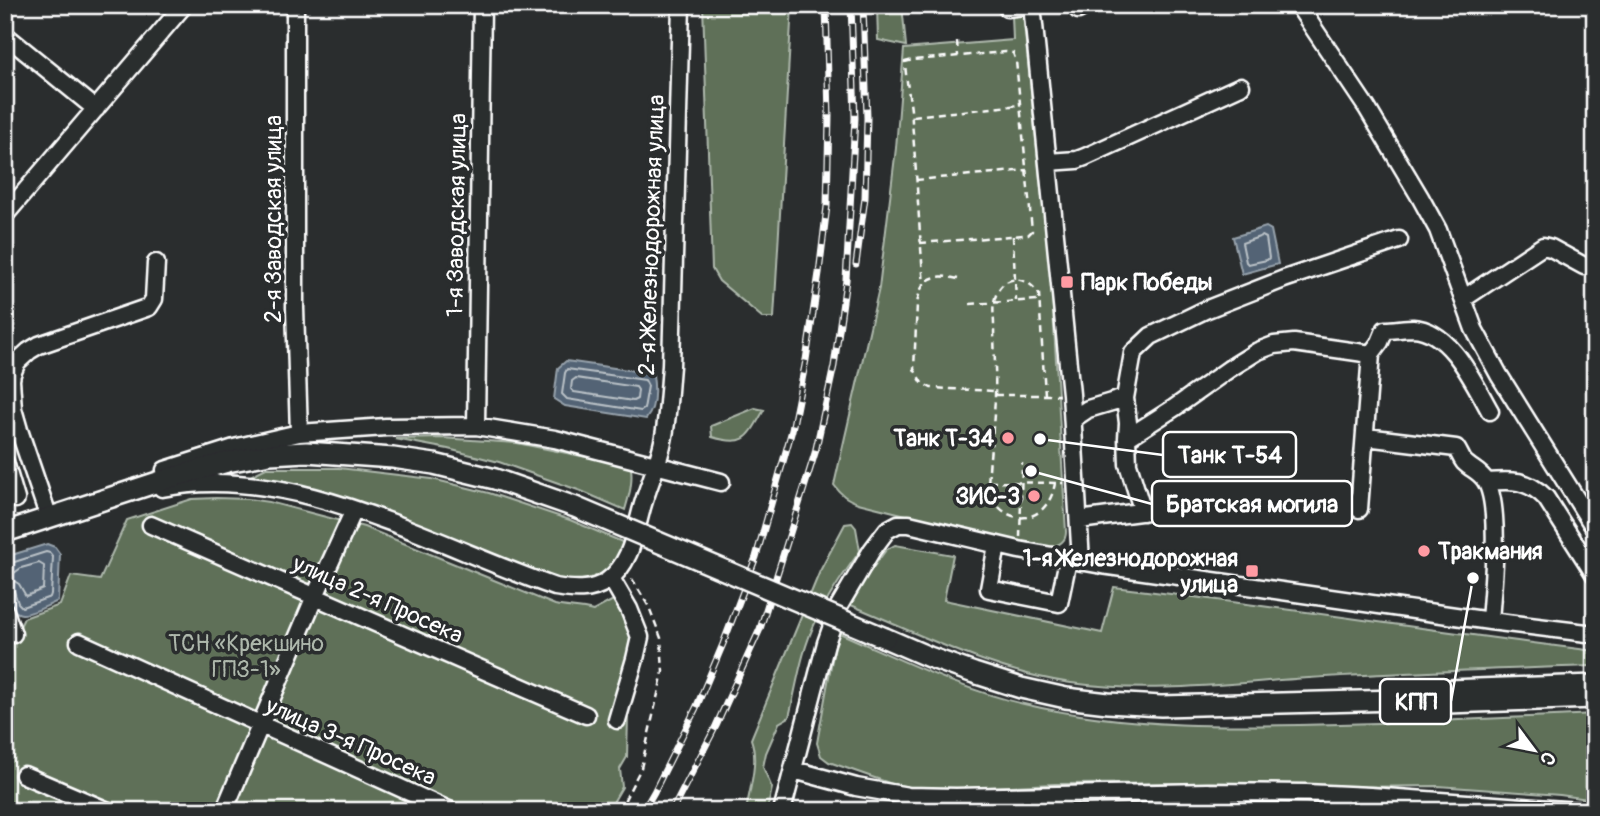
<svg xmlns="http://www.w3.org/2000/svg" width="1600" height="816" font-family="Pangolin,sans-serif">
	<rect width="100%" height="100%" fill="#2a2d2e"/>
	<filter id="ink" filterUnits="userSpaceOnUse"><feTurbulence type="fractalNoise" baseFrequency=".0143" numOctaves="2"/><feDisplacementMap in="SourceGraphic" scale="14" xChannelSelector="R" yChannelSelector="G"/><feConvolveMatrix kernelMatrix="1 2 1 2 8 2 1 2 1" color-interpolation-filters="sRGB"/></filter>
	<g filter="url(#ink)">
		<path fill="#5e7059" stroke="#aeb8ac" stroke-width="2" d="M703 5H792L774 318H763L719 281 712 269Z
			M877 5H902L906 46 878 40Z
			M1023 14 1052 292 1066 532C1066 542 1059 545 1050 547L978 533 858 503C847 499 841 495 834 485L879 288 896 148 904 49 1013 40 1012 15Z
			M755 408 764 410C748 438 746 447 712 437L711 426Z
			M441 438 517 443 626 465 631 468C633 483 629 496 625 510L581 491 499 462 448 449 395 439Z
			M266 468H339L432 479 489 493 570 520 627 544 603 579 573 586 250 476Z
			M216 498 248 499 269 502 364 527 555 605C568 608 580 607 593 611L619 597 630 633 627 757 620 769 622 787 608 811H5V634L10 647 24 618 60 605 71 576 100 580 127 520 192 499Z
			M852 523 856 528 860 551C844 573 828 597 816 621 801 651 797 685 789 717L779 723 766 753 763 767 772 788 767 811H746C750 787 759 762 751 739L820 571 845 524Z
			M895 545 953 555 944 600 1102 633 1114 587C1274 606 1434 631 1595 651V666C1500 669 1404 672 1309 678 1231 683 1150 694 1071 683 1008 674 949 648 891 623V622L839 600 851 578 861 584 886 550Z
			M837 632C898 658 958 689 1024 704 1127 729 1235 727 1340 724 1425 722 1510 718 1595 714V800L1560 795 1438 786 1351 787 1241 783 1055 784 947 789 917 788 892 784 829 762 821 756 817 743Z"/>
		<path fill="#526474" stroke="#97a2ac" stroke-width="2" d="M1266 227 1271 230 1278 264 1242 274 1233 237Z
			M566 361 642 372 653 375C655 389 656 408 646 419L565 406 554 399 558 368Z
			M47 544 55 547 60 554 58 601C49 605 30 615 22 614 4 612 5 573 5 560L15 554Z"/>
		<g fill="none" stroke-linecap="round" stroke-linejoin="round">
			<path stroke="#bac1c7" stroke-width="2" d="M1262 236 1266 238 1269 258 1267 260 1248 264 1246 262 1242 243Z
				M567 369 645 380 648 386 644 409 641 411 567 399 562 394 565 373Z
				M576 378 636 387 638 390 637 399 633 401 574 392 571 389 572 381Z
				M39 563 44 566 43 589 26 596 19 584 11 579 10 576 21 568Z
				M5 565 46 552 50 553 53 557 51 594 50 597 22 607 18 603 14 591 5 588"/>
			<g stroke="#fff" stroke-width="21">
				<path id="minor" d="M295 5V308L299 433
					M1032 5 1071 394 1081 562
					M1298 5 1367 108 1420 197 1438 230 1474 329 1499 375 1595 529
					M1007 8 1032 5
					M1078 10 1087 5
					M5 35 96 109
					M1048 162 1077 160 1085 157 1241 86
					M5 215 184 5
					M1463 299 1543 246 1551 248 1584 266
					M1073 419 1088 409 1125 398
					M476 426 482 5
					M1366 437 1456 448C1459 452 1461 458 1464 462 1471 469 1480 472 1485 480 1502 504 1492 590 1490 621
					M1127 438 1174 408 1229 369 1258 351 1274 345 1294 343 1371 354
					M5 462 16 499
					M165 470 234 448 299 433 386 427 476 426 555 439 721 482
					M1487 482C1512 480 1527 479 1546 498L1595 575
					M162 488C291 461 436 546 555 587 573 590 591 592 607 581 632 563 635 531 643 504 650 481 660 460 664 436 668 413 669 389 671 366L681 5
					M1359 509 1371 354 1380 342 1385 330C1394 330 1404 328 1413 328 1451 330 1474 383 1490 411
					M1143 512 1128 464 1127 438 1128 423 1125 398 1133 353 1151 336 1205 310 1284 279 1399 240
					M49 518 19 430 13 409 11 380 12 374 17 362 29 351 39 345 149 307 154 299 156 263
					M1079 520 1209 503
					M151 525 586 715
					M997 545 989 589 1059 603 1068 560
					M611 578 629 609 640 637 635 659 617 720
					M5 611 13 634
					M79 642 451 811
					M794 770 856 787 908 796 956 797 1208 792 1306 793 1370 796 1578 811
					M24 775 108 811
					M224 811 315 596 354 510
					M782 811 826 643 839 606 872 550 887 530 898 524H909L1019 550 1102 565 1490 621 1595 634
					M1205 811 1208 792"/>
			</g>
			<g stroke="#fff" stroke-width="24">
				<path id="major" d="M5 532 170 478 227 462 270 454 306 452 393 458 434 464 495 479 575 507
					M885 638 929 657 974 673 1021 688 1066 698 1108 703 1161 706 1399 700 1447 703 1595 698
					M1424 695 1448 690 1595 685"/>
			</g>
			<path stroke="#fff" stroke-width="2.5" stroke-dasharray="7 5" stroke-linecap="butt" d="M957 41 958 56
				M913 116 1021 105
				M916 180 1027 170
				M1013 236 1016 301
				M920 243 1024 235H1028L1032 231 1016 61 1013 53 1006 52 913 60 905 62C906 82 911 102 912 122 917 176 919 230 924 285
				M958 279C934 273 921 277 917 304L914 369 922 383 931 388 995 391
				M970 304 1039 300
				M995 395H1059
				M1045 395 1039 294C1026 274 1002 274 995 298 992 307 994 317 994 325 994 349 996 373 995 396 994 427 989 457 988 488 1001 529 1048 527 1055 483
				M989 482 1063 483
				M1020 537 1022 463
				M619 811 641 768 663 672 661 638 649 607 631 577"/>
			<use href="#minor" stroke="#2a2d2e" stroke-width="16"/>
			<use href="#major" stroke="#2a2d2e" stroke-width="19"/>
			<g stroke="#fff" stroke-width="7">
				<path id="rail" d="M856 264 865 198 867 118 863 5
					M643 811 654 792 696 708 723 644 756 557 792 430 806 360 819 273 827 206 829 116 826 5
					M672 811 716 726 760 629 815 453 834 366 846 280 855 118 851 5"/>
			</g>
			<use href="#rail" stroke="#2a2d2e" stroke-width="4.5" stroke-dasharray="13" stroke-linecap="butt"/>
			<g stroke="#fff" stroke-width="24" stroke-linecap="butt">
				<path id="major-bridge" d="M575 507 885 638"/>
			</g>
			<use href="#major-bridge" stroke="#2a2d2e" stroke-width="19"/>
		</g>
	</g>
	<g fill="#ff9aa2" stroke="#2a2d2e" stroke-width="2.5">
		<rect x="1060" y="275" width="14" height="14" rx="3.5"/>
		<circle cx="1008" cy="438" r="7"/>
		<circle cx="1034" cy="496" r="7"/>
		<circle cx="1424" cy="551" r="7"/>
		<rect x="1245" y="564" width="14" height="14" rx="3.5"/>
	</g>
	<g text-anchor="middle" stroke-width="7" stroke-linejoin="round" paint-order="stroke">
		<g font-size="23" fill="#fff" stroke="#2a2d2e">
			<text transform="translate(456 215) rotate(-89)" y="8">1-я Заводская улица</text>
			<text transform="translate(273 219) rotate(-90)" y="8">2-я Заводская улица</text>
			<text transform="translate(651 235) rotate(-88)" y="8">2-я Железнодорожная улица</text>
			<text transform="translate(378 599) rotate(24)" y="8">улица 2-я Просека</text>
			<text transform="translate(351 741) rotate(24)" y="8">улица 3-я Просека</text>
		</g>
		<g font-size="23" font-weight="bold" fill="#fff" stroke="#2a2d2e" text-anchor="end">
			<text x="1081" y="290" text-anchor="start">Парк Победы</text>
			<text x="994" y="446">Танк Т-34</text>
			<text x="1020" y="504">ЗИС-3</text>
			<text x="1438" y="559" text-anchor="start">Тракмания</text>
			<text x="1238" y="566">1-я Железнодорожная<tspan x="1238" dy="26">улица</tspan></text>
		</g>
		<g font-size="23" fill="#aeb8ac" stroke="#2a2d2e">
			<text x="246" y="651">ТСН «Крекшино<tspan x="246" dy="26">ГПЗ-1»</tspan></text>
		</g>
	</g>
	<path fill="none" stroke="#fff" stroke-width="2.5" d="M1040 439L1163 455M1031 471L1152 504M1473 578L1451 701"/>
	<g fill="#fff" stroke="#2a2d2e" stroke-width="2.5">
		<circle cx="1040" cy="439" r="7"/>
		<circle cx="1031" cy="471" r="7"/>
		<circle cx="1473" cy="578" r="7"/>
	</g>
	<g fill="#2a2d2e" stroke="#fff" stroke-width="2.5">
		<rect x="1163" y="432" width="133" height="45" rx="7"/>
		<rect x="1152" y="481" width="200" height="45" rx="7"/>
		<rect x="1380" y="679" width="71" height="45" rx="7"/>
	</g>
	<g font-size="24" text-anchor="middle" font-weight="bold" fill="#fff">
		<text x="1230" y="463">Танк Т-54</text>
		<text x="1252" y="512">Братская могила</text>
		<text x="1416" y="710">КПП</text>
	</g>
	<rect width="1600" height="816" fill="none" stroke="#2a2d2e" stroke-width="28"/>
	<rect x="14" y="14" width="1572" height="788" fill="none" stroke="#fff" stroke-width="2.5" filter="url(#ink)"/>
	<g transform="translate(1534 750) rotate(122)" stroke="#2a2d2e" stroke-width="5" paint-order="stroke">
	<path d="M0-5L12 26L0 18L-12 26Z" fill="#ffffff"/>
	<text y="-10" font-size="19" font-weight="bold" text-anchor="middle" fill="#ffffff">С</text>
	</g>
</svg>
